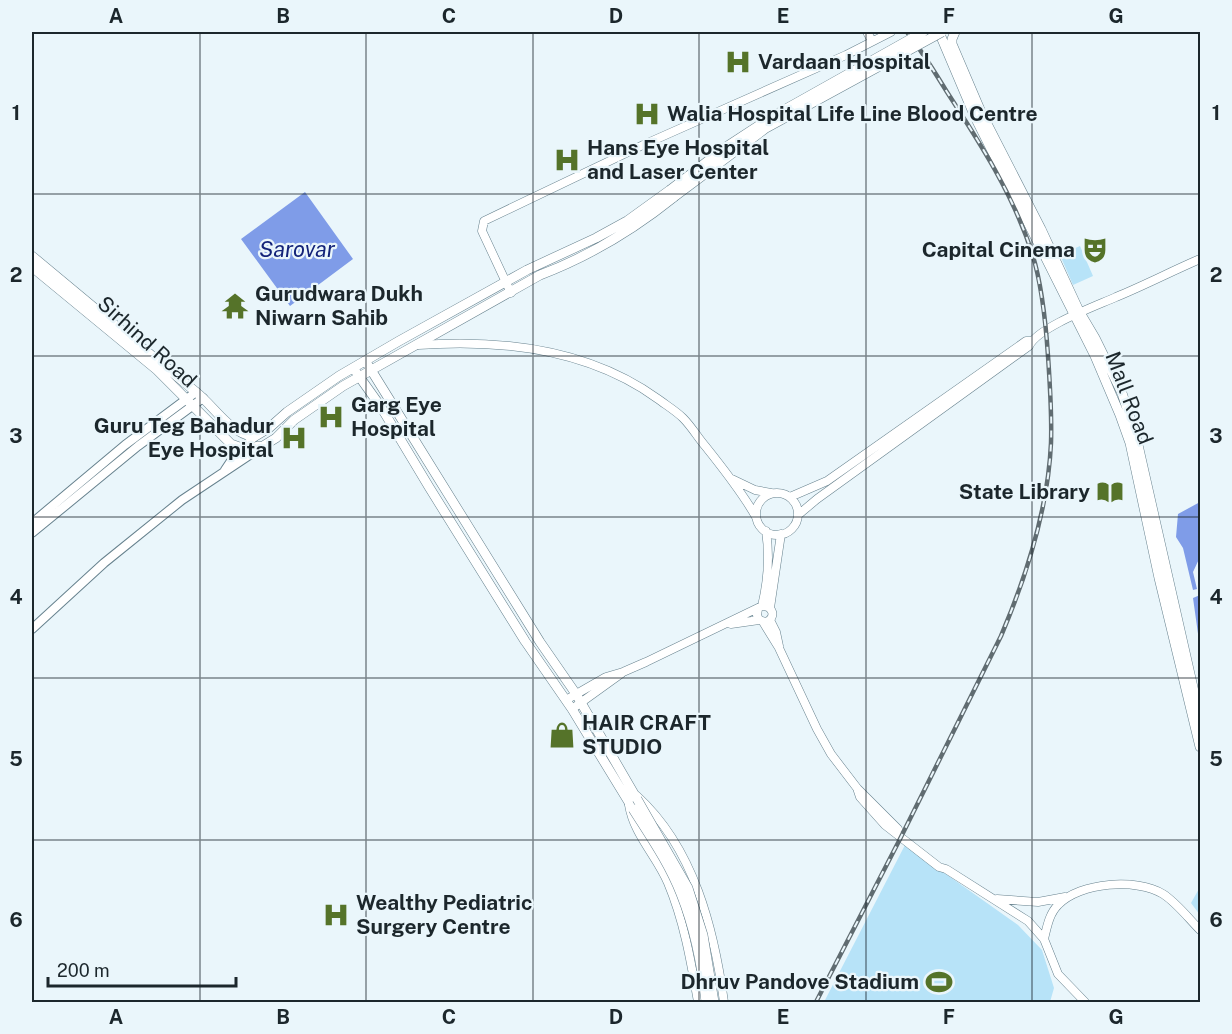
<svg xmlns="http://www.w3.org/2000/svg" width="1232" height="1034" font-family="'Public Sans',sans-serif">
	<rect width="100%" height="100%" fill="#eaf6fb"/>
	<path fill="#b7e3f8" d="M1080 246 1093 276 1073 285 1060 255Z
		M905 845 1018 925 1042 950 1054 988 1050 1002H824Z
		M1200 887V915L1191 903Z"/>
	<path fill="#7f9ce8" d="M305 192 353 259 290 306 241 239Z
		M1200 502V557L1193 572 1197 589 1193 590 1183 548 1176 537 1178 514Z
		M1200 595V648L1193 598Z"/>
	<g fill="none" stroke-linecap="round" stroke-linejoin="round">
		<g stroke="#67828e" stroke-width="9">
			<path id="tertiary" d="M867 32 872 41
				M511 293 482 231 484 221 643 145 846 55 891 32
				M418 345C501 339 589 349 658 399 666 405 676 411 683 418 692 427 698 438 706 447 724 470 742 492 756 517
				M732 479 755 490 771 493
				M756 514a21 21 0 1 1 42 0a21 21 0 1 1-42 0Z
				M790 497 827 481 1026 341H1031
				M798 515 817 499 1029 346C1038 327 1096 306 1116 297 1145 285 1172 271 1200 259
				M762 606C768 581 770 557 766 531
				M770 608 781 534
				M770 620 776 632 779 646
				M763 622 779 648 817 729 831 754 857 788 860 797 885 825 939 867 946 869 1028 921 1044 939 1058 974 1085 1002
				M731 624 759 620
				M566 700 606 677 623 672 646 662 762 606C774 606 776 618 766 622L759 620 757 615 758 609
				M572 709 622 673
				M858 789 898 829
				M637 796C694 848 714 929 724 1002
				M629 805C634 835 656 855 668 883 684 921 691 962 698 1002
				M997 899 1038 902 1065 897
				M1044 939C1047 927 1049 914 1058 905 1080 882 1137 878 1163 894 1177 903 1189 919 1200 930"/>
		</g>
		<g stroke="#67828e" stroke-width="10">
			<path id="secondary" d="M225 470 233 458 254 437
				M32 523 125 445 196 392
				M32 533 138 446 203 398
				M32 629 104 563 182 500 263 446"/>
		</g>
		<g stroke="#67828e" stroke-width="10">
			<path id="primary" d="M939 32 975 117 1095 356 1120 415 1130 443 1159 578 1200 747
				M955 32 952 39V44L981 112 1041 229 1079 311 1095 338 1122 393 1136 436 1200 718
				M32 256C86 301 141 347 196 392 215 407 228 432 254 437L269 428 287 412 339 376 399 341 527 270 596 238 627 221 670 190
				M32 267 157 370 231 444 242 448 263 446 276 438 294 420 343 386 540 275C590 256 633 230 674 197
				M368 365 540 642 576 694 637 799
				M356 372 381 407 429 487 525 641 572 709 633 809"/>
		</g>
		<use href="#tertiary" stroke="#fff" stroke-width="8"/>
		<use href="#secondary" stroke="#fff" stroke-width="8"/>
		<use href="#primary" stroke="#fff" stroke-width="9"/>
		<g stroke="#606c71" stroke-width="4.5">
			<path id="rail" d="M816 1002 900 839 1001 636C1027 575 1048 509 1051 443 1052 414 1050 385 1048 356 1046 326 1041 281 1032 253 1013 194 980 143 947 92 934 71 922 51 907 32"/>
		</g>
		<use href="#rail" stroke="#eaf6fb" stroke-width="2" stroke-dasharray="7" stroke-linecap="butt"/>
		<g stroke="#67828e" stroke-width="10" stroke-linecap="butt">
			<path id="primary-bridge" d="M670 190 726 147 775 115 923 32
				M674 197 766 128 942 32
				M637 799 688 888 703 935 714 1002
				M633 809C650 836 669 863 681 894 695 929 702 965 706 1002"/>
		</g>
		<use href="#primary-bridge" stroke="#fff" stroke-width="9"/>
	</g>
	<path fill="none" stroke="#1c272c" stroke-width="1.5" stroke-opacity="0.55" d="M200 32V1002M366 32V1002M533 32V1002M699 32V1002M866 32V1002M1032 32V1002M32 194H1200M32 356H1200M32 517H1200M32 678H1200M32 840H1200"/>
	<defs>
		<g id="hospital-bare" transform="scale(2.07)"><path d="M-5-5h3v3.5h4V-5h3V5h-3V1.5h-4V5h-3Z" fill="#557329" stroke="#eaf6fb" stroke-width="2.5" paint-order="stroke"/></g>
		<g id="theatre-bare" transform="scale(2.07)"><path d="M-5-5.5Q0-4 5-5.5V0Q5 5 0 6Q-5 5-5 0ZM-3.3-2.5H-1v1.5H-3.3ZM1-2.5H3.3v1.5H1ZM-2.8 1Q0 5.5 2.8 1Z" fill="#557329" stroke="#eaf6fb" stroke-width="2.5" paint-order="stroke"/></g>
		<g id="temple-bare" transform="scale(2.07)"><path d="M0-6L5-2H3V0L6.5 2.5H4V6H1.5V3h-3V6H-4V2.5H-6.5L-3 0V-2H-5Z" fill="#557329" stroke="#eaf6fb" stroke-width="2.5" paint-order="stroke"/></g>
		<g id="library-bare" transform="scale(2.07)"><path d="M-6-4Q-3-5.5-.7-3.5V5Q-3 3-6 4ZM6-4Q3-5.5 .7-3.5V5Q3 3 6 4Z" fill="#557329" stroke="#eaf6fb" stroke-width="2.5" paint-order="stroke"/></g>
		<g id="shop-bare" transform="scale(2.07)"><path d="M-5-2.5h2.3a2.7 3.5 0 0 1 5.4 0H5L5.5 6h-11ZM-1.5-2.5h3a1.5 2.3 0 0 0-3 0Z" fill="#557329" stroke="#eaf6fb" stroke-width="2.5" paint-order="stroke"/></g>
		<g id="stadium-bare" transform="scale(2.07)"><path d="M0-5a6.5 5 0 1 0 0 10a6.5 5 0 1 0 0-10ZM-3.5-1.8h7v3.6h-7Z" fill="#557329" stroke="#eaf6fb" stroke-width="2.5" paint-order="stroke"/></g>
	</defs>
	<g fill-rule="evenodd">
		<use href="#hospital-bare" x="738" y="62"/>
		<use href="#hospital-bare" x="647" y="114"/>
		<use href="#hospital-bare" x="567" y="160"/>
		<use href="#theatre-bare" x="1095" y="250"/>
		<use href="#temple-bare" x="235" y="306"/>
		<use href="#hospital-bare" x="331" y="417"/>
		<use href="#hospital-bare" x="294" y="438"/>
		<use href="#library-bare" x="1110" y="492"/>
		<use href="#shop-bare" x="562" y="735"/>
		<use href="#hospital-bare" x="336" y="915"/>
		<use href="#stadium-bare" x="939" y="982"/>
	</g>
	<g text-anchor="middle" stroke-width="4.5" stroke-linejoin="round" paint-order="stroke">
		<g font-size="21" font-weight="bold" fill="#1c272c" stroke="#eaf6fb" text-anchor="start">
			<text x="758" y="69">Vardaan Hospital</text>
			<text x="667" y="121">Walia Hospital Life Line Blood Centre</text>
			<text x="587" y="155">Hans Eye Hospital<tspan x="587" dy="24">and Laser Center</tspan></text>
			<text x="1075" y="257" text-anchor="end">Capital Cinema</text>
			<text x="255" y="301">Gurudwara Dukh<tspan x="255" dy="24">Niwarn Sahib</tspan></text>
			<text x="351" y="412">Garg Eye<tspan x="351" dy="24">Hospital</tspan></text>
			<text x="274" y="433" text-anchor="end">Guru Teg Bahadur<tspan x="274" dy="24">Eye Hospital</tspan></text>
			<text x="1090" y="499" text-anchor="end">State Library</text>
			<text x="582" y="730">HAIR CRAFT<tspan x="582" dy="24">STUDIO</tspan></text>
			<text x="356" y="910">Wealthy Pediatric<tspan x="356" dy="24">Surgery Centre</tspan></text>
			<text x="919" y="989" text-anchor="end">Dhruv Pandove Stadium</text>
		</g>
		<g font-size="21" fill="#1c272c" stroke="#eaf6fb">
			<text transform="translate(147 342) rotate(42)" y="7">Sirhind Road</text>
			<text transform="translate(1129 398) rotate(69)" y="7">Mall Road</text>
		</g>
		<g font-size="22" font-style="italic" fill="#132379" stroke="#eaf6fb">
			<text x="297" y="257">Sarovar</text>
		</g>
	</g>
	<rect width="1232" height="1034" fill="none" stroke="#eaf6fb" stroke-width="66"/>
	<path d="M48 977v9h188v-9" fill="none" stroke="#1c272c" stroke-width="3"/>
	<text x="57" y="977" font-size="18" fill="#1c272c" stroke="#eaf6fb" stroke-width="4.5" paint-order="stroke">200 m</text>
	<rect x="33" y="33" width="1166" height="968" fill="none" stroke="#1c272c" stroke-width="2"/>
	<g font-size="20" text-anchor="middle" font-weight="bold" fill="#1c272c">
		<text x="116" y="23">A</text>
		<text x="283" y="23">B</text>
		<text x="449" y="23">C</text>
		<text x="616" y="23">D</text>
		<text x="783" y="23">E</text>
		<text x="949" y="23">F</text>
		<text x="1116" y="23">G</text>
		<text x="16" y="120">1</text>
		<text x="1216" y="120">1</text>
		<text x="16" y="282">2</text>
		<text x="1216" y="282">2</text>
		<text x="16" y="443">3</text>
		<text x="1216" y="443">3</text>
		<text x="16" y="604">4</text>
		<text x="1216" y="604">4</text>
		<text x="16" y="766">5</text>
		<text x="1216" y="766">5</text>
		<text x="16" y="927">6</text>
		<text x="1216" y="927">6</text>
		<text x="116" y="1024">A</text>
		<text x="283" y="1024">B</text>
		<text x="449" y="1024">C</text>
		<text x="616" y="1024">D</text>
		<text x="783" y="1024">E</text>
		<text x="949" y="1024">F</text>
		<text x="1116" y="1024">G</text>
	</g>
</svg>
